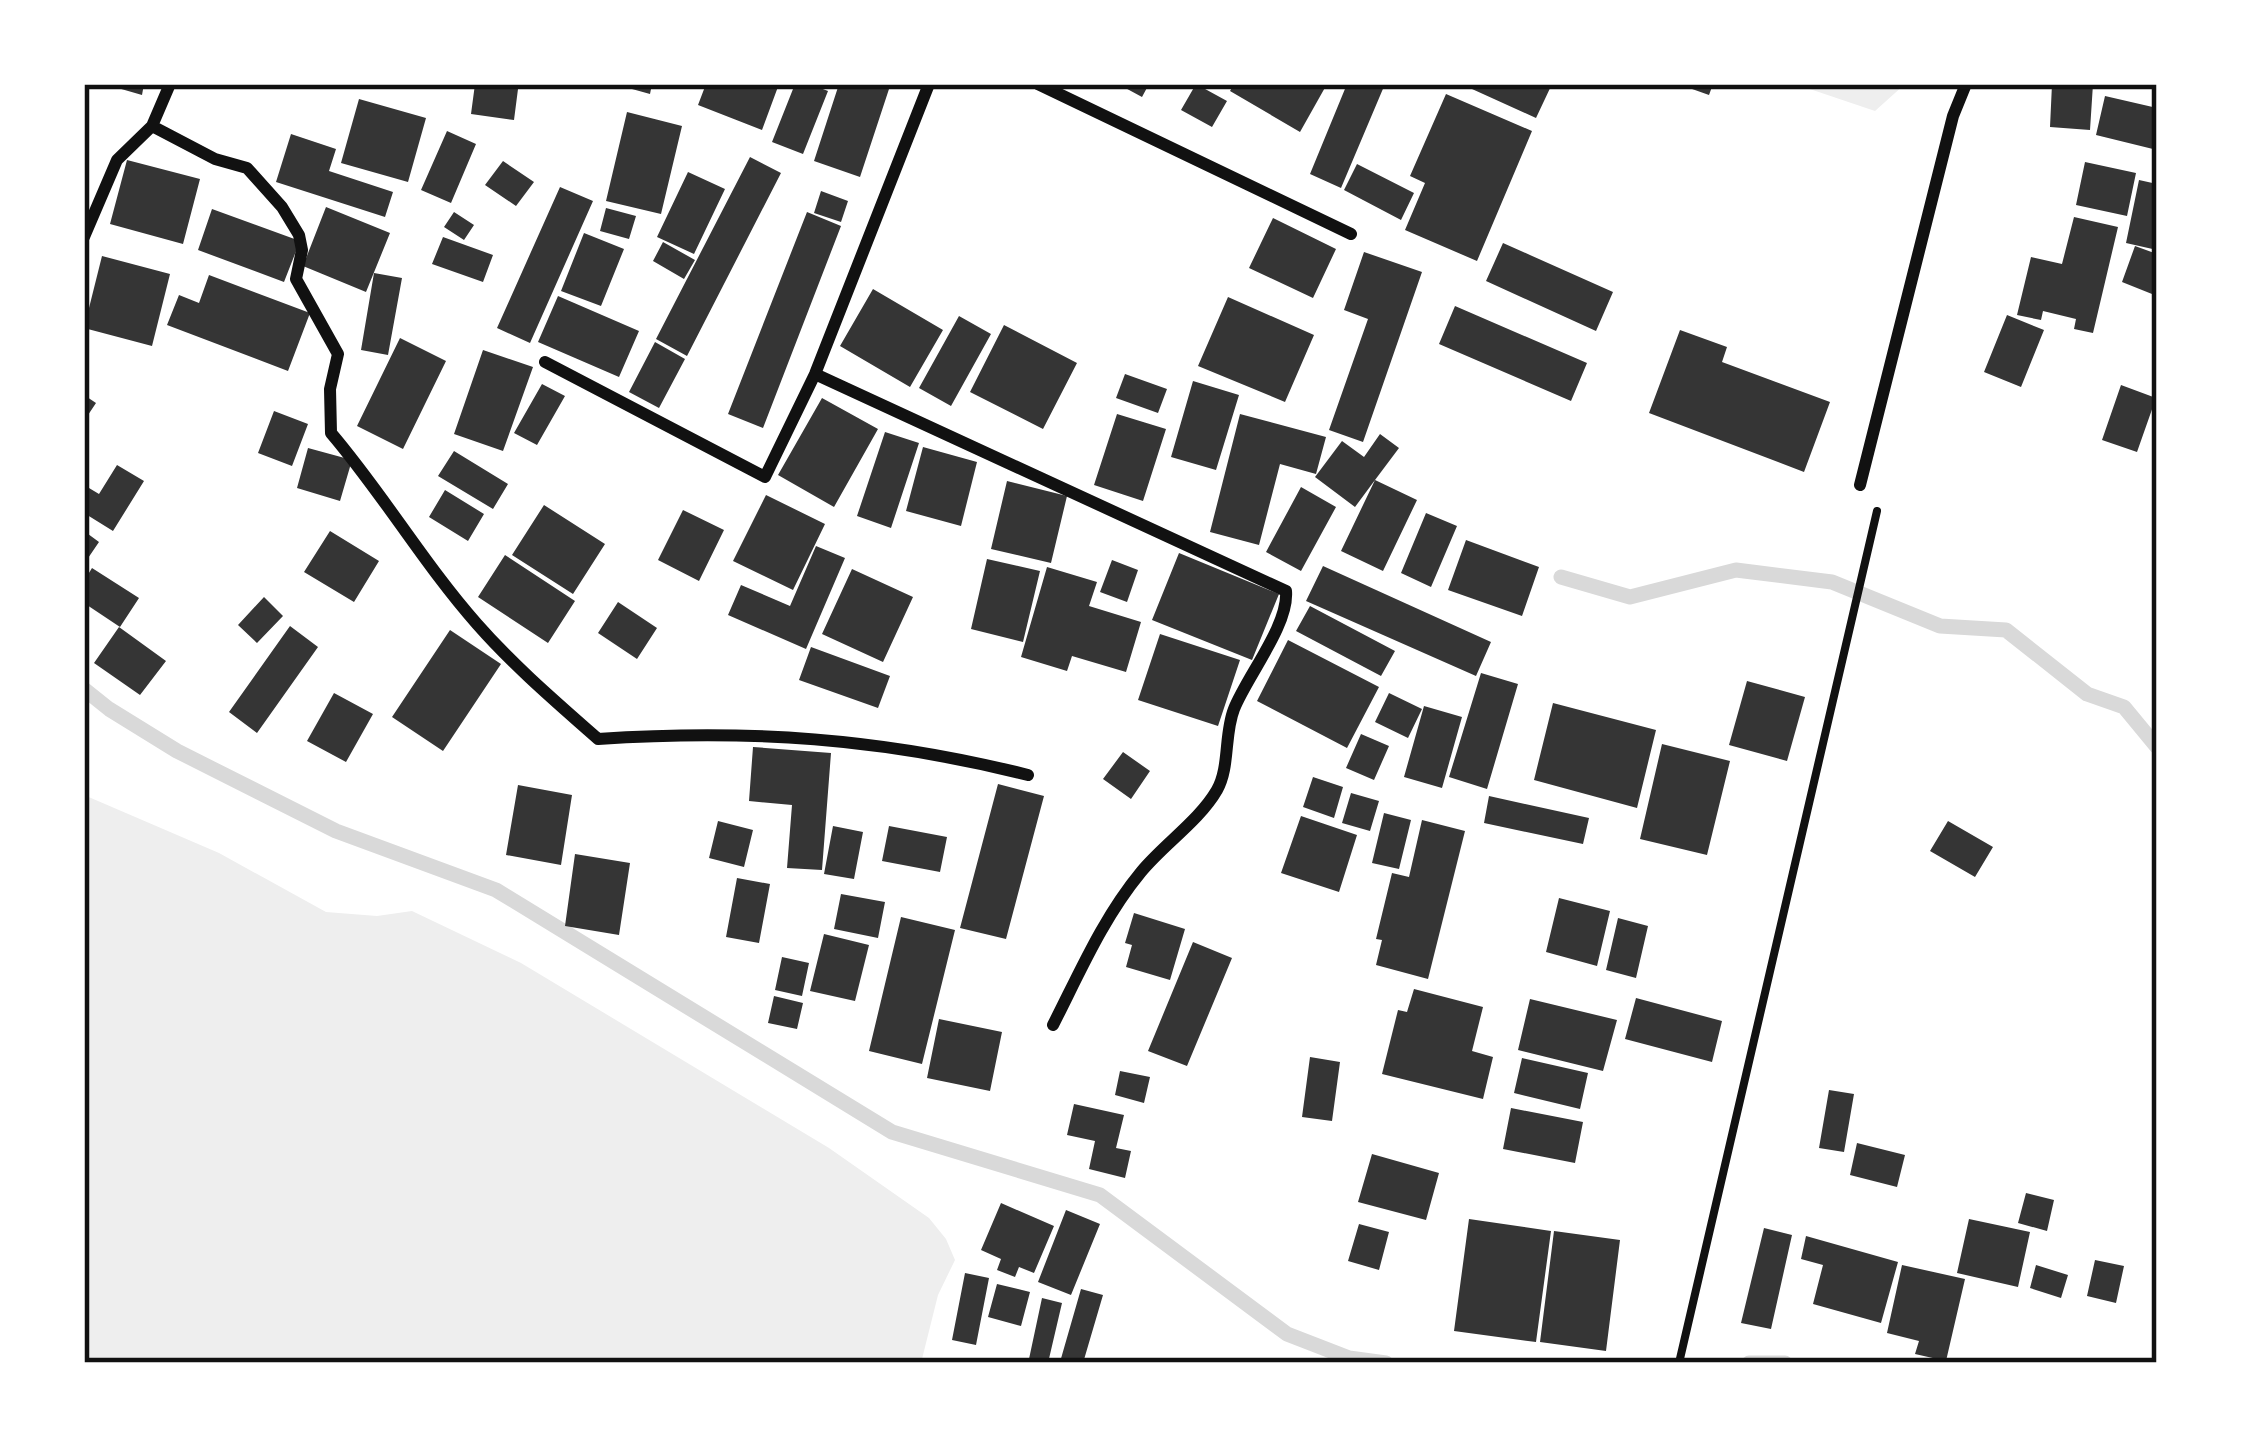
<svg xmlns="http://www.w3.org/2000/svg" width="2241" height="1447" font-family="Helvetica,sans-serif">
	<rect width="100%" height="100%" fill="#fff"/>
	<path fill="#eee" d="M1795 84H1905L1875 111Z
		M84 795 219 853 326 912 377 916 412 911 521 963 829 1148 929 1218 946 1239 955 1260 938 1295 921 1363H84Z"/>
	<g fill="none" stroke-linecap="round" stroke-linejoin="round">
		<path stroke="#d9d9d9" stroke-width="15" d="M1561 577 1630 597 1736 570 1832 582 1940 626 2006 630 2087 694 2124 707 2157 747
			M84 689 109 709 177 751 336 831 496 890 892 1132 1100 1195 1287 1334 1349 1358 1386 1363
			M1749 1363H1785"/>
	</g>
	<path fill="#353535" d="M104 84H144L142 95Z
		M475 84 518 89 514 120 471 114Z
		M614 84H652L650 94Z
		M706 84H779L762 130 698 105Z
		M795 84H810L828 91 803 154 772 142Z
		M839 84H876L889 89 860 177 814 161Z
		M1118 84H1149L1142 97Z
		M1196 84 1227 101 1212 127 1181 110Z
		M1234 84H1327L1300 132 1230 91Z
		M1347 84H1385L1341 188 1310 174Z
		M1474 84H1552L1536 118 1472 89Z
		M1678 84H1713L1709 95Z
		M2052 84H2093L2090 130 2050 127Z
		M1446 94 1532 131 1477 261 1405 230 1425 183 1410 176Z
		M2105 96 2157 108V150L2096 135Z
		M359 99 426 118 408 182 341 163Z
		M627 112 682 126 661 214 606 201Z
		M447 131 476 144 451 203 421 190Z
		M291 134 336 149 329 171 393 192 385 217 276 182Z
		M750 157 781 173 687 356 656 339Z
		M127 160 200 179 183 244 110 224Z
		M503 161 534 182 516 206 485 185Z
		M2085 162 2136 173 2127 216 2076 205Z
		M1357 164 1414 193 1401 220 1344 190Z
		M688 172 725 189 694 254 657 237Z
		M2139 180 2157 184V250L2126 243Z
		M560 187 593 201 530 343 497 328Z
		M821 191 848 201 841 222 814 213Z
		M326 207 390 233 366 292 303 266Z
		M606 208 636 216 629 239 600 231Z
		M212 209 300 241 284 282 198 250Z
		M454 212 474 225 464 240 444 227Z
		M807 212 841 226 763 428 728 414Z
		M2074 217 2118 227 2093 333 2074 329 2076 319 2043 311 2041 320 2017 315 2031 257 2062 264Z
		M1273 218 1336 249 1313 298 1249 268Z
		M584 233 624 249 601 306 561 291Z
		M443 237 493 255 483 282 432 264Z
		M663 242 695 260 684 279 653 261Z
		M1503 243 1613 292 1596 331 1486 281Z
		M2135 246 2157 254V296L2122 282Z
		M1364 252 1422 272 1363 442 1329 430 1368 319 1344 310Z
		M102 256 170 274 152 346 84 328Z
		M374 273 402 278 388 355 361 350Z
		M209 275 310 313 288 371 167 325 179 295 199 303Z
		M873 289 943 330 910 387 840 346Z
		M558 296 639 331 619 377 538 342Z
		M1228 297 1314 335 1285 402 1198 366Z
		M1455 306 1587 363 1571 401 1439 344Z
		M2007 315 2044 330 2021 387 1984 372Z
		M959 316 991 334 951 406 919 388Z
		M1004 325 1077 363 1043 429 970 392Z
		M1680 330 1727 347 1722 362 1830 402 1804 472 1649 413Z
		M400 338 446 361 403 449 357 426Z
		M655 342 685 359 659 408 629 392Z
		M483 350 533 367 503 451 454 434Z
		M1125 374 1167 389 1158 413 1116 398Z
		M1193 381 1239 395 1216 470 1171 457Z
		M542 384 565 396 537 445 514 433Z
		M2121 385 2156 398 2137 452 2102 440Z
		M84 395 96 403 84 421Z
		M822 398 878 429 834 507 778 475Z
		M274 411 308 424 292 466 258 453Z
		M1117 414 1166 429 1143 501 1094 485Z
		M1240 414 1326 437 1316 474 1280 464 1259 545 1210 532Z
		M885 432 919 443 891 528 857 516Z
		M1380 434 1399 448 1375 480 1417 500 1383 571 1341 551 1375 480 1355 507 1315 477 1342 441 1364 457Z
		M923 447 977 462 961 526 906 511Z
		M308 448 352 460 340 501 297 488Z
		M454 451 508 484 493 509 438 476Z
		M117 465 144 481 113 531 84 513V485L99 494Z
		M1007 481 1067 496 1051 563 991 549Z
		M1301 487 1336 507 1301 571 1266 552Z
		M445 490 484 514 468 541 429 517Z
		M766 495 825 524 793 590 733 561Z
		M544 505 605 544 573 594 512 555Z
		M683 510 724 530 699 581 658 560Z
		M1426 513 1457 526 1431 587 1401 573Z
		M84 531 99 542 84 564Z
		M330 531 379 561 354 602 304 572Z
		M1466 540 1539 567 1522 616 1448 590Z
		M816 546 845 558 806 649 728 615 741 585 790 606Z
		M1179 553 1279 594 1252 660 1152 620Z
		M505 555 575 601 548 643 478 597Z
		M987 559 1040 571 1023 642 971 629Z
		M1112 560 1138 570 1127 602 1100 592Z
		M1323 566 1491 642 1476 676 1306 601Z
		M1047 567 1097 582 1089 606 1141 622 1126 672 1072 656 1067 671 1021 657Z
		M92 568 139 598 120 627 84 603V581Z
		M852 569 913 597 883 662 822 634Z
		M264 597 283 616 257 643 238 625Z
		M618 602 657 628 637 659 598 633Z
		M1310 606 1395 651 1381 676 1296 631Z
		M290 626 318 647 257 733 229 712Z
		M119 627 166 661 140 695 94 663Z
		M450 630 501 664 443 751 392 717Z
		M1160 634 1240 660 1218 726 1138 700Z
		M1288 640 1379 687 1347 748 1257 701Z
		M811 647 890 676 878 708 799 680Z
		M1481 673 1518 684 1487 789 1449 777Z
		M1747 681 1805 697 1787 761 1729 745Z
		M334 693 373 714 346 762 307 741Z
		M1389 693 1422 709 1408 738 1375 722Z
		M1553 703 1656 730 1637 808 1534 780Z
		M1424 706 1462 717 1442 788 1404 777Z
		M1361 734 1389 746 1374 780 1346 768Z
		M1662 744 1730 761 1707 855 1640 839Z
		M753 747 831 753 822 870 787 868 792 805 749 801Z
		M1123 752 1150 771 1131 799 1103 779Z
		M1313 777 1343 787 1334 818 1303 807Z
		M998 784 1044 796 1006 939 960 928Z
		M518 785 572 795 561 865 506 855Z
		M1351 793 1379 801 1370 831 1342 823Z
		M1489 796 1589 818 1583 844 1484 823Z
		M1384 813 1411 820 1399 869 1372 863Z
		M1301 816 1357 835 1339 892 1281 873Z
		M1422 820 1465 831 1428 979 1376 965 1382 940 1376 939 1392 873 1409 877Z
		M718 821 753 830 744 867 709 858Z
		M1948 821 1993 847 1975 877 1930 851Z
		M833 826 863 832 854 879 824 874Z
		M889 826 947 837 940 872 882 861Z
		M575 854 630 863 619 935 565 926Z
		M737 878 770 884 759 943 726 937Z
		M841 894 885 902 878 938 834 929Z
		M1559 898 1610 911 1597 966 1546 952Z
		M1134 913 1185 929 1170 980 1126 967 1132 945 1125 943Z
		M901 917 955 930 922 1064 869 1051Z
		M1618 918 1648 926 1636 978 1606 970Z
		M824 934 869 945 855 1001 810 991Z
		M1193 942 1232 958 1187 1066 1148 1051Z
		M782 957 809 963 802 996 775 990Z
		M1414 989 1483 1007 1472 1051 1493 1057 1483 1099 1382 1074 1398 1010 1407 1012Z
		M774 996 803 1003 797 1029 768 1023Z
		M1636 998 1722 1021 1712 1062 1625 1039Z
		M1530 999 1617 1020 1603 1071 1518 1050Z
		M939 1019 1002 1032 990 1091 927 1078Z
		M1310 1057 1340 1062 1332 1121 1302 1117Z
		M1522 1058 1588 1073 1580 1109 1514 1093Z
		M1120 1071 1150 1077 1144 1103 1115 1095Z
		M1829 1090 1854 1094 1844 1152 1819 1148Z
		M1074 1104 1124 1115 1116 1148 1131 1151 1125 1178 1089 1169 1095 1141 1067 1135Z
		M1511 1108 1583 1122 1575 1163 1503 1149Z
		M1857 1143 1905 1155 1897 1187 1850 1175Z
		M1372 1154 1439 1173 1426 1220 1358 1202Z
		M2026 1193 2054 1200 2047 1231 2018 1223Z
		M1001 1203 1054 1226 1034 1273 1019 1267 1015 1277 997 1270 1001 1259 981 1250Z
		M1066 1210 1100 1224 1071 1295 1038 1282Z
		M1469 1219 1551 1231 1536 1342 1454 1331Z
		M1969 1219 2030 1232 2018 1287 1957 1273Z
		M1359 1224 1389 1232 1379 1270 1348 1261Z
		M1764 1228 1792 1235 1771 1329 1741 1323Z
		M1554 1231 1620 1240 1606 1351 1540 1342Z
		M1806 1236 1898 1262 1881 1323 1813 1304 1823 1265 1801 1259Z
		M2095 1260 2124 1266 2116 1303 2087 1296Z
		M1902 1265 1965 1279 1946 1361 1915 1354 1919 1341 1887 1333Z
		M2036 1265 2068 1275 2061 1298 2030 1288Z
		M965 1273 989 1278 976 1345 952 1340Z
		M997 1284 1030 1292 1021 1326 988 1317Z
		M1081 1289 1103 1295 1083 1363H1065L1060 1362Z
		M1042 1298 1062 1303 1048 1363 1029 1359Z"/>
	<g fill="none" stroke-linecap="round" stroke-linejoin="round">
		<path stroke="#111" stroke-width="8" d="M1679 1363 1877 511"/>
		<path stroke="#111" stroke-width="12" d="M1038 84 1351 234
			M152 126 215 159 247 168 282 207 299 235 302 250 296 279 338 354 330 389 331 433C383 494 424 564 477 624 514 666 556 702 598 739 749 729 881 738 1028 775
			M84 237 117 160 152 126 170 84
			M545 362 765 477 815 374 929 84
			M815 374 1286 591C1289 625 1247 676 1234 709 1224 734 1230 767 1217 790 1199 821 1164 844 1141 872 1103 918 1080 972 1053 1025
			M1860 485 1953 116 1966 84"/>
	</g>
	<rect width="2241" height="1447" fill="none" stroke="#ffffff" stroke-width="174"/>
	<rect x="87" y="87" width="2067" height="1273" fill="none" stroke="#111" stroke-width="4.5"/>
</svg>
